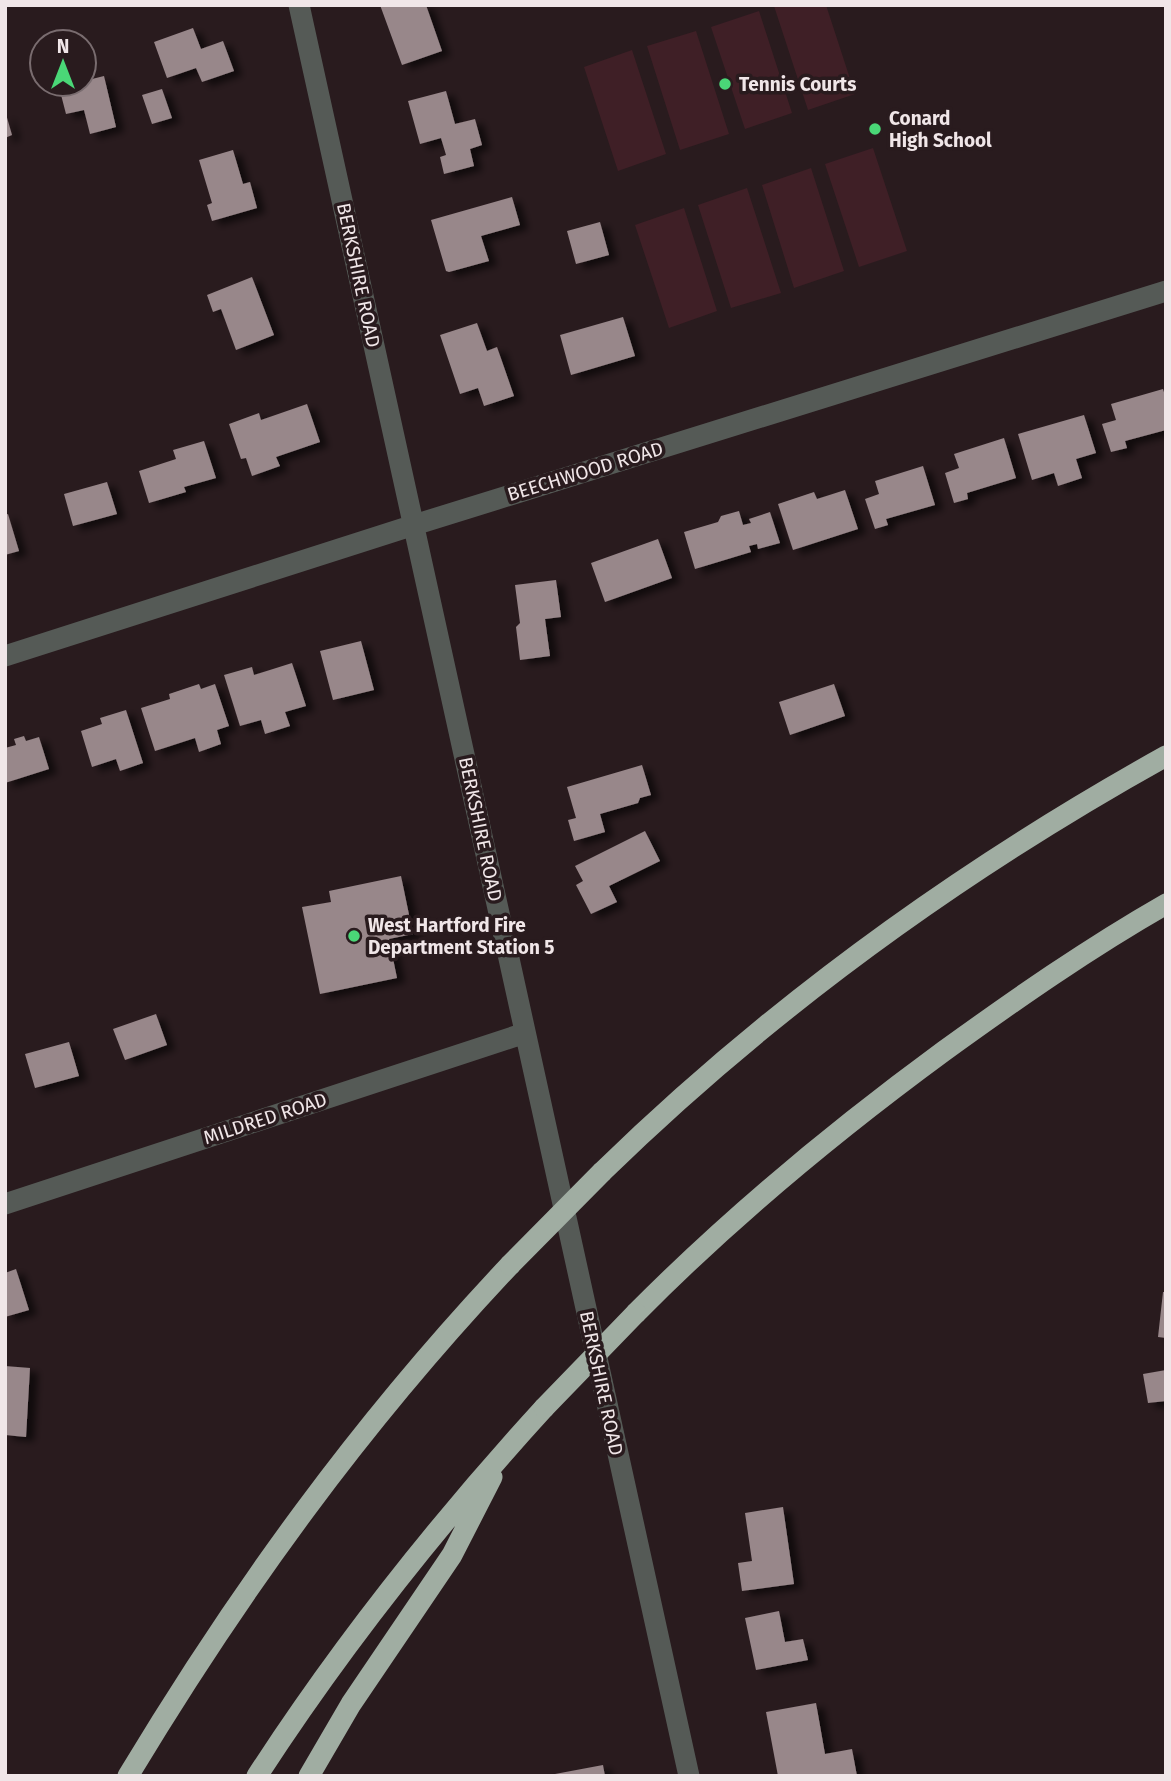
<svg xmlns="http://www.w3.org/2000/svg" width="1171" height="1781" font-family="'Fira Sans',sans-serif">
	<defs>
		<filter id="shadow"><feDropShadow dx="8" dy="4.5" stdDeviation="3.5" flood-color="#0009"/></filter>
	</defs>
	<rect width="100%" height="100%" fill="#291b1e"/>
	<path fill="#3f1f26" d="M826 5 855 94 808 110 774 6Z
		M759 11 792 113 745 129 711 27Z
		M696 31 729 134 680 150 647 46Z
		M632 50 666 154 618 171 584 67Z
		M873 148 907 251 859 267 825 164Z
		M811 168 844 271 794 288 762 185Z
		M747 188 781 293 731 308 698 205Z
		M684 208 717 311 669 328 635 225Z"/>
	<path fill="#98878a" filter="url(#shadow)" d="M380 5H426L442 51 402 65Z
		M193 28 201 49 223 41 234 71 202 82 196 68 167 78 154 42Z
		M104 76 116 127 90 134 84 110 66 114 59 87 84 84V81Z
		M162 89 172 118 152 124 142 95Z
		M446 91 455 124 475 119 482 145 470 149 474 166 444 174 440 157 446 155 441 138 420 144 408 101Z
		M6 114 12 135 5 138V115Z
		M233 150 243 184 250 182 257 208 212 221 207 205 212 203 199 160Z
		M512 197 520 225 481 236 489 261 449 272 446 271 431 220Z
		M600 222 609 255 576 264 567 231Z
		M252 277 274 335 236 350 221 309 213 312 207 295Z
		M623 317 635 356 571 375 560 335Z
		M477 323 487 351 497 347 514 396 484 406 478 388 460 394 440 335Z
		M1163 389 1166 399V430L1125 441 1127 448 1111 452 1102 424 1116 420 1111 404Z
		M307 404 320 442 276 457 280 466 252 476 246 458 241 459 229 424 259 413 261 420Z
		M1084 415 1096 453 1076 459 1082 478 1058 486 1054 473 1032 480 1018 434Z
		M1004 438 1016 478 967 493 968 499 954 503 945 473 959 468 954 454Z
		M204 441 216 478 184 487 186 492 149 503 139 471 176 459 173 450Z
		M923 466 935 505 886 519 888 525 875 529 865 499 879 494 875 481Z
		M107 482 117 514 73 526 64 494Z
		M845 490 858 529 793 550 778 504 814 492 817 499Z
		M739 511 743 525 751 523 749 519 770 512 780 543 758 549 757 544 749 546 751 552 695 569 684 532 718 522 721 516Z
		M8 514 19 551 5 555V515Z
		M658 539 672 578 605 602 591 563Z
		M556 580 561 617 545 619 550 656 520 660 516 627 520 623 515 585Z
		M361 641 374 690 333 700 320 651Z
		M292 663 306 706 285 712 290 726 265 734 261 720 240 726 224 675 252 667 254 675Z
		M199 684 201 689 215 684 229 726 217 730 221 744 199 752 195 738 155 751 141 708 170 699 169 694Z
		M834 684 845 716 790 735 779 702Z
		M126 710 143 763 120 771 116 759 92 767 81 731 102 724 100 718Z
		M24 736 26 741 39 737 49 769 5 783V748L16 745 14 739Z
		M642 765 651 795 640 798 638 803 600 814 605 832 574 841 568 820 576 818 567 787Z
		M645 831 660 861 609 886 617 902 591 914 576 885 583 881 575 866Z
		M401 876 413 934 389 939 397 978 320 994 302 907 331 902 329 891Z
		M156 1014 167 1045 125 1060 113 1029Z
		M69 1042 79 1076 35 1088 25 1054Z
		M16 1269 29 1310 5 1317V1273Z
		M1163 1292H1166V1338L1158 1337Z
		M5 1366 30 1368 26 1437 5 1435Z
		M1166 1370V1401L1148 1403 1143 1374Z
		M783 1507 794 1584 742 1591 738 1563 752 1561 745 1513Z
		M779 1611 785 1642 803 1639 808 1660 756 1670 745 1618Z
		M816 1703 825 1754 852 1749 857 1776H778L766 1712Z
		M603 1765 605 1776H555V1774Z"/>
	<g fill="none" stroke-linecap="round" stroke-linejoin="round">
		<path stroke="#555a56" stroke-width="21" d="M299 5 689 1776
			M5 656 414 525 1166 291
			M5 1204 525 1033"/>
		<path stroke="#a0ada2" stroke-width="21" d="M602 1172C770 1008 961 870 1166 756
			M636 1313C731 1217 835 1131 944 1051 1016 999 1089 948 1166 904
			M128 1776C240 1590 361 1423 510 1265
			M257 1776C342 1645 439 1523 544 1408
			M309 1776 351 1704 452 1555 492 1477"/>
		<path stroke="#a0ada2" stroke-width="21" d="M510 1265 602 1172
			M544 1408 636 1313"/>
	</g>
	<g fill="#4ad777" stroke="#291b1e" stroke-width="2.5">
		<circle cx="725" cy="84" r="7"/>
		<circle cx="875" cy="129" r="7"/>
		<circle cx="354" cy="936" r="7"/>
	</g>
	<g text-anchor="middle" stroke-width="7" stroke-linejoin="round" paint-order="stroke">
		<g font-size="19" font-weight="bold" fill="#f0e6e8" stroke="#291b1e" text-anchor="start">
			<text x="739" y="91">Tennis Courts</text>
			<text x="889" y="125">Conard<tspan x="889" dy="22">High School</tspan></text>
			<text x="368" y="932">West Hartford Fire<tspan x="368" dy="22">Department Station 5</tspan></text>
		</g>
		<g font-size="19" fill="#f0e6e8" stroke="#291b1e">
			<text transform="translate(359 275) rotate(78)" y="7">BERKSHIRE ROAD</text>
			<text transform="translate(585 471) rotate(-17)" y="7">BEECHWOOD ROAD</text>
			<text transform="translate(481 829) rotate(78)" y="7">BERKSHIRE ROAD</text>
			<text transform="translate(265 1118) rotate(-18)" y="7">MILDRED ROAD</text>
			<text transform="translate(602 1383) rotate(78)" y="7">BERKSHIRE ROAD</text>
		</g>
	</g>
	<rect width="1171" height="1781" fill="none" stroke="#f0e6e8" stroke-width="14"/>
	<g transform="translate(63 63)"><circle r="33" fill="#291b1e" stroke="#796c6f" stroke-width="2"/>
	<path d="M0-5L12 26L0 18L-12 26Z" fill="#4ad777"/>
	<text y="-10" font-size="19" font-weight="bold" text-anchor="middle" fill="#f0e6e8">N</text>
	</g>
</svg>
